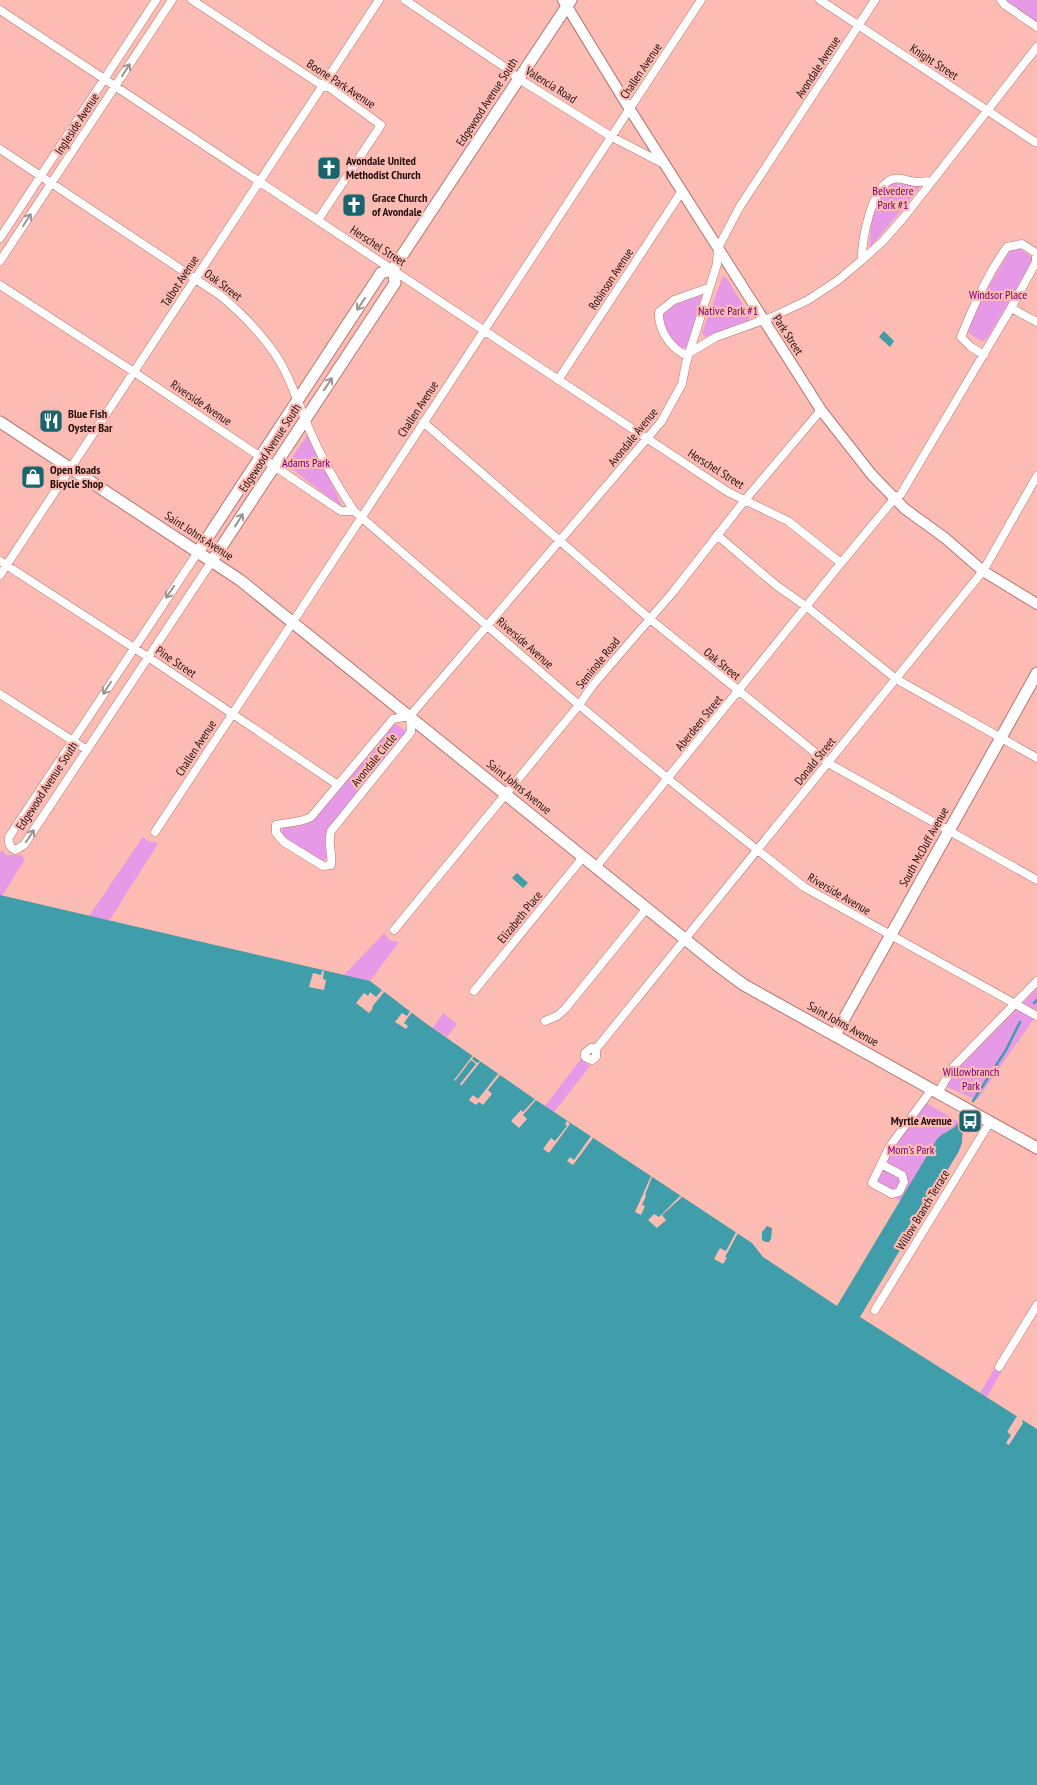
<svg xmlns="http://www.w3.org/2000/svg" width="1037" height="1785" font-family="'PT Sans Narrow',sans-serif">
	<rect width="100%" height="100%" fill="#fcbcb4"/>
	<path fill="#e699e6" d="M1007 0H1037V26L1009 5Z
		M896 182 907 183 920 187 870 248C870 232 872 202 882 190 886 186 891 184 896 182Z
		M1019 248 1031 257 1032 262 988 337 982 341C973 335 966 335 967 323L1011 249Z
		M723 276 727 279 748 313 750 320 705 337 702 333Z
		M702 295 688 347 680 348C646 312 667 307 702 295Z
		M308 434 343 508 287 465Z
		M393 722 407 732 326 832 325 848 327 856 324 861 319 862 283 836 282 833 283 828 287 826 297 827 311 822Z
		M143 837 150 842H156L157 845 109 921 89 916Z
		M2 850 6 855H21L25 859 2 896 0 895V853Z
		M384 933 389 940 399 942 370 981 344 975Z
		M1037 988V1010L1023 1003Z
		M1017 1008 1035 1017 977 1100 945 1086 957 1070Z
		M443 1013 457 1024 447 1037 433 1028Z
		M581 1059 590 1066 554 1112 545 1106Z
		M926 1103 959 1122C954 1130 943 1132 937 1139L901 1201 873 1187 897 1140Z
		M995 1367 1002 1371 987 1397 980 1393Z"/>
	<path fill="#3f9eaa" d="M884 331 894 341 890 347 879 337Z
		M517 873 528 883 523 888 512 878Z
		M0 895 370 981 424 1022 536 1100 752 1243 763 1257 837 1306 937 1139C943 1132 954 1130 959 1122L963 1125 962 1143 959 1151 860 1317 1037 1429V1785H0Z
		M767 1226 772 1228 771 1239 769 1242H765L762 1240V1232Z"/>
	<path fill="#fcbcb4" d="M322 971H324L323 979 326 980 324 990 309 987 313 973 321 975Z
		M382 990 384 992 372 1007 373 1008 369 1013 356 1003 364 993 368 996 370 992 376 997Z
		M410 1011 412 1012 404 1023 408 1026 406 1029 395 1022 402 1013 407 1016Z
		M473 1055 474 1056 472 1059 477 1063 481 1061 461 1086 460 1084 476 1064 471 1060 455 1081 454 1080Z
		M498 1074 500 1075 488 1090 492 1094 483 1105 479 1102 476 1105 469 1100 473 1095 478 1099Z
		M535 1099 536 1100 523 1115 527 1119 519 1128 511 1121 521 1110 523 1112Z
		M567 1121 570 1124 549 1153 543 1149 551 1138 555 1141 567 1126 565 1124Z
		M591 1136 593 1138 573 1165 567 1161 570 1157 574 1160Z
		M651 1176 652 1177 645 1195 646 1196 642 1205 645 1206 641 1215 635 1212Z
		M680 1196 682 1197 662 1215 666 1220 657 1228 648 1220 654 1214 659 1217Z
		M736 1232 738 1233 725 1257 727 1258 723 1264 714 1259 720 1248 726 1251Z
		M1017 1416 1023 1420 1022 1422 1023 1423 1009 1445 1006 1443 1011 1435 1007 1432Z"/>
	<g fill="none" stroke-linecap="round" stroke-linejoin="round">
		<path stroke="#3f9eaa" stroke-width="2.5" d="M1034 1003 1037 1000
			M973 1101 1006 1050 1020 1022"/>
		<g stroke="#b27771" stroke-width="9">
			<path id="minor" d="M192 0 323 86 330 88 381 125 318 220
				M405 0 506 68 519 79 612 137 664 164
				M820 0 1035 142
				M1001 0 1005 5 1037 27
				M0 10 728 492 788 521 841 563
				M0 149 221 296C240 312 258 330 273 351 290 375 298 404 310 431 322 459 337 485 354 511
				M0 238 156 0
				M862 260C861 241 872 185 893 179 900 177 908 181 916 182 921 182 927 181 932 181
				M0 261 172 0
				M0 285 134 372 341 511H354L579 705 678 787 804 887 1037 1016
				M708 288 674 300 659 312C658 329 669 345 683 354L689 353 716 337 772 317 808 300 837 281 862 260 883 241 904 217 1037 47
				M1011 308 1037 322
				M558 380 682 191
				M423 422 650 619 828 763 1037 880
				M717 535 777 586 807 607 896 679 1037 758
				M198 552 9 837C8 843 9 847 15 850L24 845 212 561
				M0 561 148 657 338 785
				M0 575 379 0
				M0 694 87 750
				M410 716 661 422 682 384 686 363 717 264 718 248 739 208 875 0
				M410 716 411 732 331 831C327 845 333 854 331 865L323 866 284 842 276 833V825C289 822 299 823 311 817L393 719Z
				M155 832 701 0
				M596 867 841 563 894 499 901 494 1011 308 1036 262V253L1022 244 1007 247C987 275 974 305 961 337L971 347 984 355
				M394 930 579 705 593 685 673 592 745 500 821 410
				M474 991 584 856
				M545 1021 557 1016 565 1009 647 908
				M596 1049 591 1048 585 1053V1057L592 1060 596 1057V1049L983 571 1037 476
				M938 1093 953 1067 1037 981
				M881 1164 902 1175 904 1182 899 1192 892 1194 872 1183 890 1146 932 1089
				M875 1310 990 1122
				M999 1367 1037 1305"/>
		</g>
		<g stroke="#b27771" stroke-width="12">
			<path id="tertiary" d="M563 0 629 108 821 410 872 475 905 509 945 538 983 571 1037 604"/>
		</g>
		<g stroke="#b27771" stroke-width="13">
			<path id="secondary" d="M0 422 240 580 717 965 744 985 1037 1148
				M198 552 381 273 393 269 571 0
				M212 561 395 283 393 269
				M835 1035 1037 673"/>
		</g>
		<use href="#minor" stroke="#fff" stroke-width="8"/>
		<use href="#tertiary" stroke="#fff" stroke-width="10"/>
		<use href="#secondary" stroke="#fff" stroke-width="11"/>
	</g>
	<defs><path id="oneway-shaft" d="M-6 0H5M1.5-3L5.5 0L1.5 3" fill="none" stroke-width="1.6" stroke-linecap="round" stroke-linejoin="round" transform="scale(1.25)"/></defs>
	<g stroke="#9d9392">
		<use href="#oneway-shaft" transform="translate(126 70) rotate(-57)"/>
		<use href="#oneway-shaft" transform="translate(27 220) rotate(-57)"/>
		<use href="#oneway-shaft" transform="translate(361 304) rotate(124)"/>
		<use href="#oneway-shaft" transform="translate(328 384) rotate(-56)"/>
		<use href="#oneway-shaft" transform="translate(239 520) rotate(-58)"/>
		<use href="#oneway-shaft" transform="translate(170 592) rotate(124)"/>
		<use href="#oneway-shaft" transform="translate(107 688) rotate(123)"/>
		<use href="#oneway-shaft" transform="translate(30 836) rotate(-57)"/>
	</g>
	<defs>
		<g id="church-square" transform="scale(1.25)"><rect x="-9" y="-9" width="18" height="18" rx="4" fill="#18656e" stroke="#fcbcb4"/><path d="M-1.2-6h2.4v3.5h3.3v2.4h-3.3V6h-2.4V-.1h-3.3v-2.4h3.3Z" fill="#fff"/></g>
		<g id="restaurant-square" transform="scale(1.25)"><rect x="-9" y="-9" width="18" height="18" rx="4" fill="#18656e" stroke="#fcbcb4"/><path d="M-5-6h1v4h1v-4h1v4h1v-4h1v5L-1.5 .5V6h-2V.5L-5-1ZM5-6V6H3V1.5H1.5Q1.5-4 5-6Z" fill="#fff"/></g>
		<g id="shop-square" transform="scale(1.25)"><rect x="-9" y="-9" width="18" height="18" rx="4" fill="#18656e" stroke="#fcbcb4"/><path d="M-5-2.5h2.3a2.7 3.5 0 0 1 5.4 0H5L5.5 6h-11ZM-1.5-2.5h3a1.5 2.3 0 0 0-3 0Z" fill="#fff"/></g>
		<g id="bus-square" transform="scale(1.25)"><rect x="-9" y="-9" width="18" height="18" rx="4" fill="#18656e" stroke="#fcbcb4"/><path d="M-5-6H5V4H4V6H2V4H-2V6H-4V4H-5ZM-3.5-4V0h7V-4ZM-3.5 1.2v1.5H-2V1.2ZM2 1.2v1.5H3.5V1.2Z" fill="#fff"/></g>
	</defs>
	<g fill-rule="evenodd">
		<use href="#church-square" x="329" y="168"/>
		<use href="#church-square" x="354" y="205"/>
		<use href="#restaurant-square" x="51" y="421"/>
		<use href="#shop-square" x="33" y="477"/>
		<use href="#bus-square" x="970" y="1121"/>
	</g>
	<g text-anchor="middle" stroke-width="4.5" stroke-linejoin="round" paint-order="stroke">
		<g font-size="12" fill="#250f0d" stroke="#fcbcb4">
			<text transform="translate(934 62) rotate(33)" y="4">Knight Street</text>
			<text transform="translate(818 67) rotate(-57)" y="4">Avondale Avenue</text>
			<text transform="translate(641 71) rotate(-56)" y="4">Challen Avenue</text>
			<text transform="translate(341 84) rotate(33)" y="4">Boone Park Avenue</text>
			<text transform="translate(551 85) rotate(32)" y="4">Valencia Road</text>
			<text transform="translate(487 102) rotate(-57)" y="4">Edgewood Avenue South</text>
			<text transform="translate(77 124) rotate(-57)" y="4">Ingleside Avenue</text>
			<text transform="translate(378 246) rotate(33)" y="4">Herschel Street</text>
			<text transform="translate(611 279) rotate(-57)" y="4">Robinson Avenue</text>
			<text transform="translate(180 281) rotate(-57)" y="4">Talbot Avenue</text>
			<text transform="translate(223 285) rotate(37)" y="4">Oak Street</text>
			<text transform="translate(788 335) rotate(57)" y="4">Park Street</text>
			<text transform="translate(201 403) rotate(34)" y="4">Riverside Avenue</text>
			<text transform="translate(418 409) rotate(-57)" y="4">Challen Avenue</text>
			<text transform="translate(633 437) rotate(-51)" y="4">Avondale Avenue</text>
			<text transform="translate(270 448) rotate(-57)" y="4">Edgewood Avenue South</text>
			<text transform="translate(716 469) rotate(32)" y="4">Herschel Street</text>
			<text transform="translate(199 536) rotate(33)" y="4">Saint Johns Avenue</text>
			<text transform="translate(525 643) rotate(41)" y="4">Riverside Avenue</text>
			<text transform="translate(176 662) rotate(34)" y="4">Pine Street</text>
			<text transform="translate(598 663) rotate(-51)" y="4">Seminole Road</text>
			<text transform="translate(722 664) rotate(39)" y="4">Oak Street</text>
			<text transform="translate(699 723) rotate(-51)" y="4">Aberdeen Street</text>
			<text transform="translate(196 748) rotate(-57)" y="4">Challen Avenue</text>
			<text transform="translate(374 760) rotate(-51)" y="4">Avondale Circle</text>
			<text transform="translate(815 761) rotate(-51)" y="4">Donald Street</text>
			<text transform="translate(47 786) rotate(-57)" y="4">Edgewood Avenue South</text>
			<text transform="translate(519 787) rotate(39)" y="4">Saint Johns Avenue</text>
			<text transform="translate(924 847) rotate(-61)" y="4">South McDuff Avenue</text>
			<text transform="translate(839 894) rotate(30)" y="4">Riverside Avenue</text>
			<text transform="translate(520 917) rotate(-51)" y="4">Elizabeth Place</text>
			<text transform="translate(843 1024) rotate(29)" y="4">Saint Johns Avenue</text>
			<text transform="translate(923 1210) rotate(-59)" y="4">Willow Branch Terrace</text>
		</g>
		<g font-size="12" font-weight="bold" fill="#250f0d" stroke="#fcbcb4" text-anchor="start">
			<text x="346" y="165">Avondale United<tspan x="346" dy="14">Methodist Church</tspan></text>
			<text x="372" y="202">Grace Church<tspan x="372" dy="14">of Avondale</tspan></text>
			<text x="68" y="418">Blue Fish<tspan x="68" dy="14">Oyster Bar</tspan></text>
			<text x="50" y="474">Open Roads<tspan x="50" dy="14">Bicycle Shop</tspan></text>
			<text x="952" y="1125" text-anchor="end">Myrtle Avenue</text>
		</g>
		<g font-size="12" fill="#710074" stroke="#fcbcb4">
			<text x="893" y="195">Belvedere<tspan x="893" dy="14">Park #1</tspan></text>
			<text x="998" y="299">Windsor Place</text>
			<text x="728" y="315">Native Park #1</text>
			<text x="306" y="467">Adams Park</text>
			<text x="971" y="1076">Willowbranch<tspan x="971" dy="14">Park</tspan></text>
			<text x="911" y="1154">Mom's Park</text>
		</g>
	</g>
</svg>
